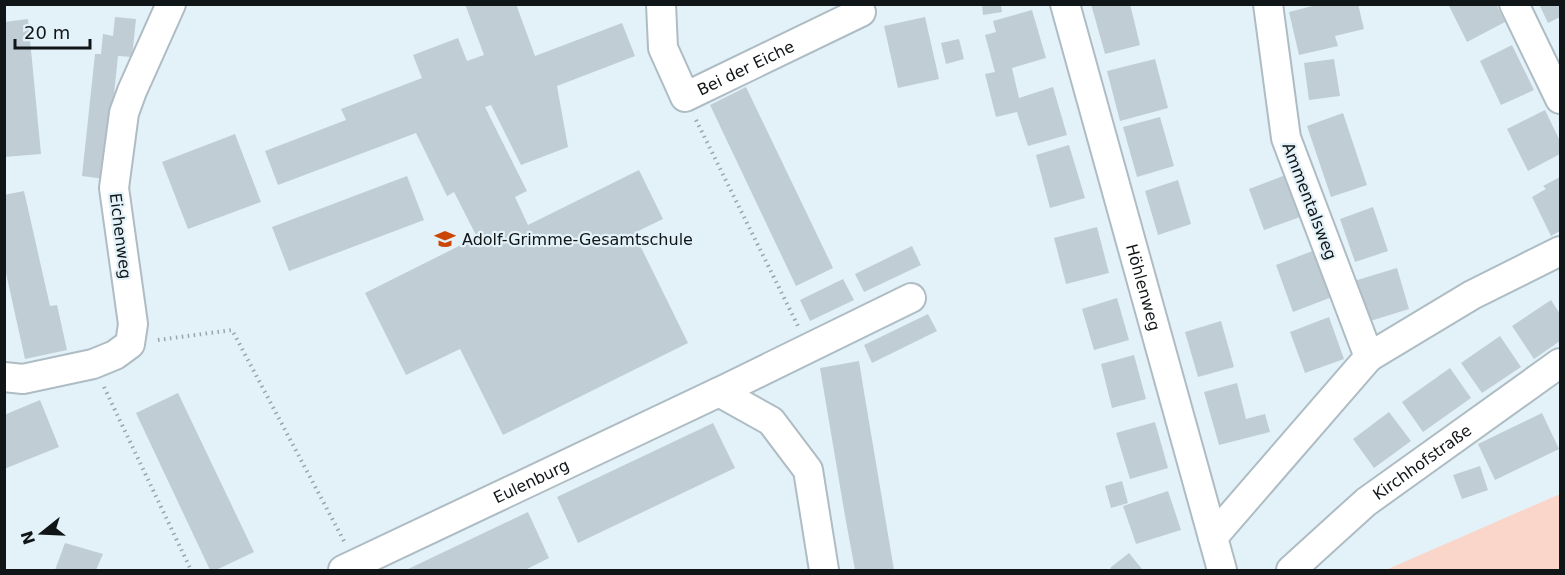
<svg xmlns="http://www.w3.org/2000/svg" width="1565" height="575" font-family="'DejaVu Sans',sans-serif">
	<rect width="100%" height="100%" fill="#e3f1f8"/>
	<path fill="#fad6ca" d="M1560 494V570H1389L1388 569Z"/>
	<path fill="#c0cdd5" d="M465 4H516L535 56 622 23 635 56 557 86 568 147 521 165 491 105 485 107 527 191 515 197 528 225 639 170 663 219 634 233 688 343 503 435 460 349 406 375 365 293 477 237 454 192 447 196 416 133 278 185 265 151 346 120 341 109 422 78 413 55 458 38 467 61 484 55Z
		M982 4H1001L1002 12 983 15Z
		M1091 4H1130L1140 45 1105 54Z
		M1320 4H1358L1364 29 1335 36 1338 46 1299 55 1289 12Z
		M1448 4H1496L1505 22 1467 42Z
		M1539 4H1560V17L1548 23Z
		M1032 10 1046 58 1012 68 1019 98 1053 87 1067 135 1028 146 1017 112 996 117 985 74 995 72 985 35 996 32 993 21Z
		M115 17 136 19 132 57 118 56 105 179 82 176 95 54H101L103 34 113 36Z
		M925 17 939 79 898 88 884 26Z
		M28 19 41 154 4 157V22Z
		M959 39 964 59 946 64 941 43Z
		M1512 45 1534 90 1501 105 1480 61Z
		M1155 59 1168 108 1120 121 1107 71Z
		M1334 59 1340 96 1309 100 1304 63Z
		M746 87 833 268 796 286 710 105Z
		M1545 110 1560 141V154L1528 171 1507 129Z
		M1343 113 1367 185 1331 197 1307 126Z
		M1160 117 1174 166 1137 177 1123 127Z
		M235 134 261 202 188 229 162 162Z
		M1069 145 1085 198 1050 208 1036 155Z
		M1288 174 1303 216 1264 230 1249 189Z
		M407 176 424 220 289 271 272 227Z
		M1560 177V231L1551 236 1532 197 1546 189 1543 186Z
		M1178 180 1191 224 1158 235 1145 191Z
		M24 191 50 306 57 305 67 350 25 359 4 264V195Z
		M1373 207 1388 251 1355 262 1340 219Z
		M1097 227 1109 273 1066 284 1054 238Z
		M912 246 921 265 864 292 855 274Z
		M1315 250 1332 297 1293 312 1276 265Z
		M1397 268 1409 309 1367 322 1354 281Z
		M843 279 854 300 810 321 800 300Z
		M1117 298 1129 340 1094 350 1082 309Z
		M1551 300 1560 314V341L1534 359 1512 326Z
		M928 314 937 331 872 363 864 345Z
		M1329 317 1344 359 1305 373 1290 332Z
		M1221 321 1234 367 1198 377 1185 332Z
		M1500 336 1521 367 1482 393 1461 363Z
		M1134 355 1146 399 1112 408 1101 364Z
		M859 361 863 386 894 570H855L845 516 820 368Z
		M1450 368 1471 398 1423 432 1402 402Z
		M1237 383 1246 419 1265 414 1270 432 1219 445 1204 392Z
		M178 393 254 552 216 570H210L136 413Z
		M40 400 59 447 4 469V415Z
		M1389 412 1411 441 1374 468 1353 439Z
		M1542 413 1559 449 1495 480 1478 444Z
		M1155 422 1168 468 1130 479 1116 433Z
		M713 423 735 468 578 543 557 497Z
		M1480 466 1488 490 1462 499 1453 475Z
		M1122 481 1128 503 1111 508 1105 486Z
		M1168 491 1181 530 1136 544 1123 506Z
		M528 512 549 558 527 569 524 570H406Z
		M65 543 103 554 96 570H55Z
		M1129 553 1142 569 1140 570H1112L1110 568Z"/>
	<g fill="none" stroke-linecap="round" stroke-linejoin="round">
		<g stroke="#aebcc3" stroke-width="32">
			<g id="minor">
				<path id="s1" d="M661 4 663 48 685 97 861 12"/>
				<path id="s2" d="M1065 4 1222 570"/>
				<path d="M1514 4 1560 99"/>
				<path d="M1369 357 1472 295 1560 251"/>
				<path d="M4 377 23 379 93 364 115 355 130 344 133 324 114 188 124 113 132 91 171 4"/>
				<path d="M719 392 911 298"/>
				<path d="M1213 537 1369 357 1286 138 1268 4"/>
				<path id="s3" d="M343 570 719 392 771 421 808 470 824 570"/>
				<path id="s4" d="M1291 570 1366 502 1560 363"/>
			</g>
		</g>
		<path stroke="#9aa5aa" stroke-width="4" stroke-dasharray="1.5 4.5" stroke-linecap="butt" d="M696 120 798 326
			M158 340 232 330 344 541
			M104 387 191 570"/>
		<use href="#minor" stroke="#fff" stroke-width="28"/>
	</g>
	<defs>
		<g id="school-bare" transform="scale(1.62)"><path d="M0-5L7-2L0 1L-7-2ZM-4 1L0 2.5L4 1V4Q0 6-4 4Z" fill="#cb4605" stroke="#e3f1f8" stroke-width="2.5" paint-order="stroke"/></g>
	</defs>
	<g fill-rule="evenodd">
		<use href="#school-bare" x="445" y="239"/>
	</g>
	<g text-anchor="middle" stroke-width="4.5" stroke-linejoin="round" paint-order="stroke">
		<g font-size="16" fill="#101517" stroke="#e3f1f8">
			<text dy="6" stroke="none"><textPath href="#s1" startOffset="165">Bei der Eiche</textPath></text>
			<text transform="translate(1310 201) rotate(69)" y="6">Ammentalsweg</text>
			<text transform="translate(121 236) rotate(83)" y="6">Eichenweg</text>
			<text dy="6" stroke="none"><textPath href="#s2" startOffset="294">Höhlenweg</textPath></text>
			<text dy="6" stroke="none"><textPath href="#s4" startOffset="170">Kirchhofstraße</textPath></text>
			<text dy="6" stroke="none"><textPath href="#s3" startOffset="208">Eulenburg</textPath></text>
		</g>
		<g font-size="16" fill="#101517" stroke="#e3f1f8" text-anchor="start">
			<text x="462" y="245">Adolf-Grimme-Gesamtschule</text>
		</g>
	</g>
	<rect width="1565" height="575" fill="none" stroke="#101517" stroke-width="12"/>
	<g transform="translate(42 533) rotate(252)" stroke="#e3f1f8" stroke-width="4.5" paint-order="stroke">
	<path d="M0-4.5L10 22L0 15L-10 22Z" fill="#101517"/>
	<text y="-9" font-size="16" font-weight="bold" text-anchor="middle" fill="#101517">N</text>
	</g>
	<path d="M15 39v9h75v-9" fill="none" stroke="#101517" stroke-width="3"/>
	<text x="24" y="39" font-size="18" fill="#101517" stroke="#e3f1f8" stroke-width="4.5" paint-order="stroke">20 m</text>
</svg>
